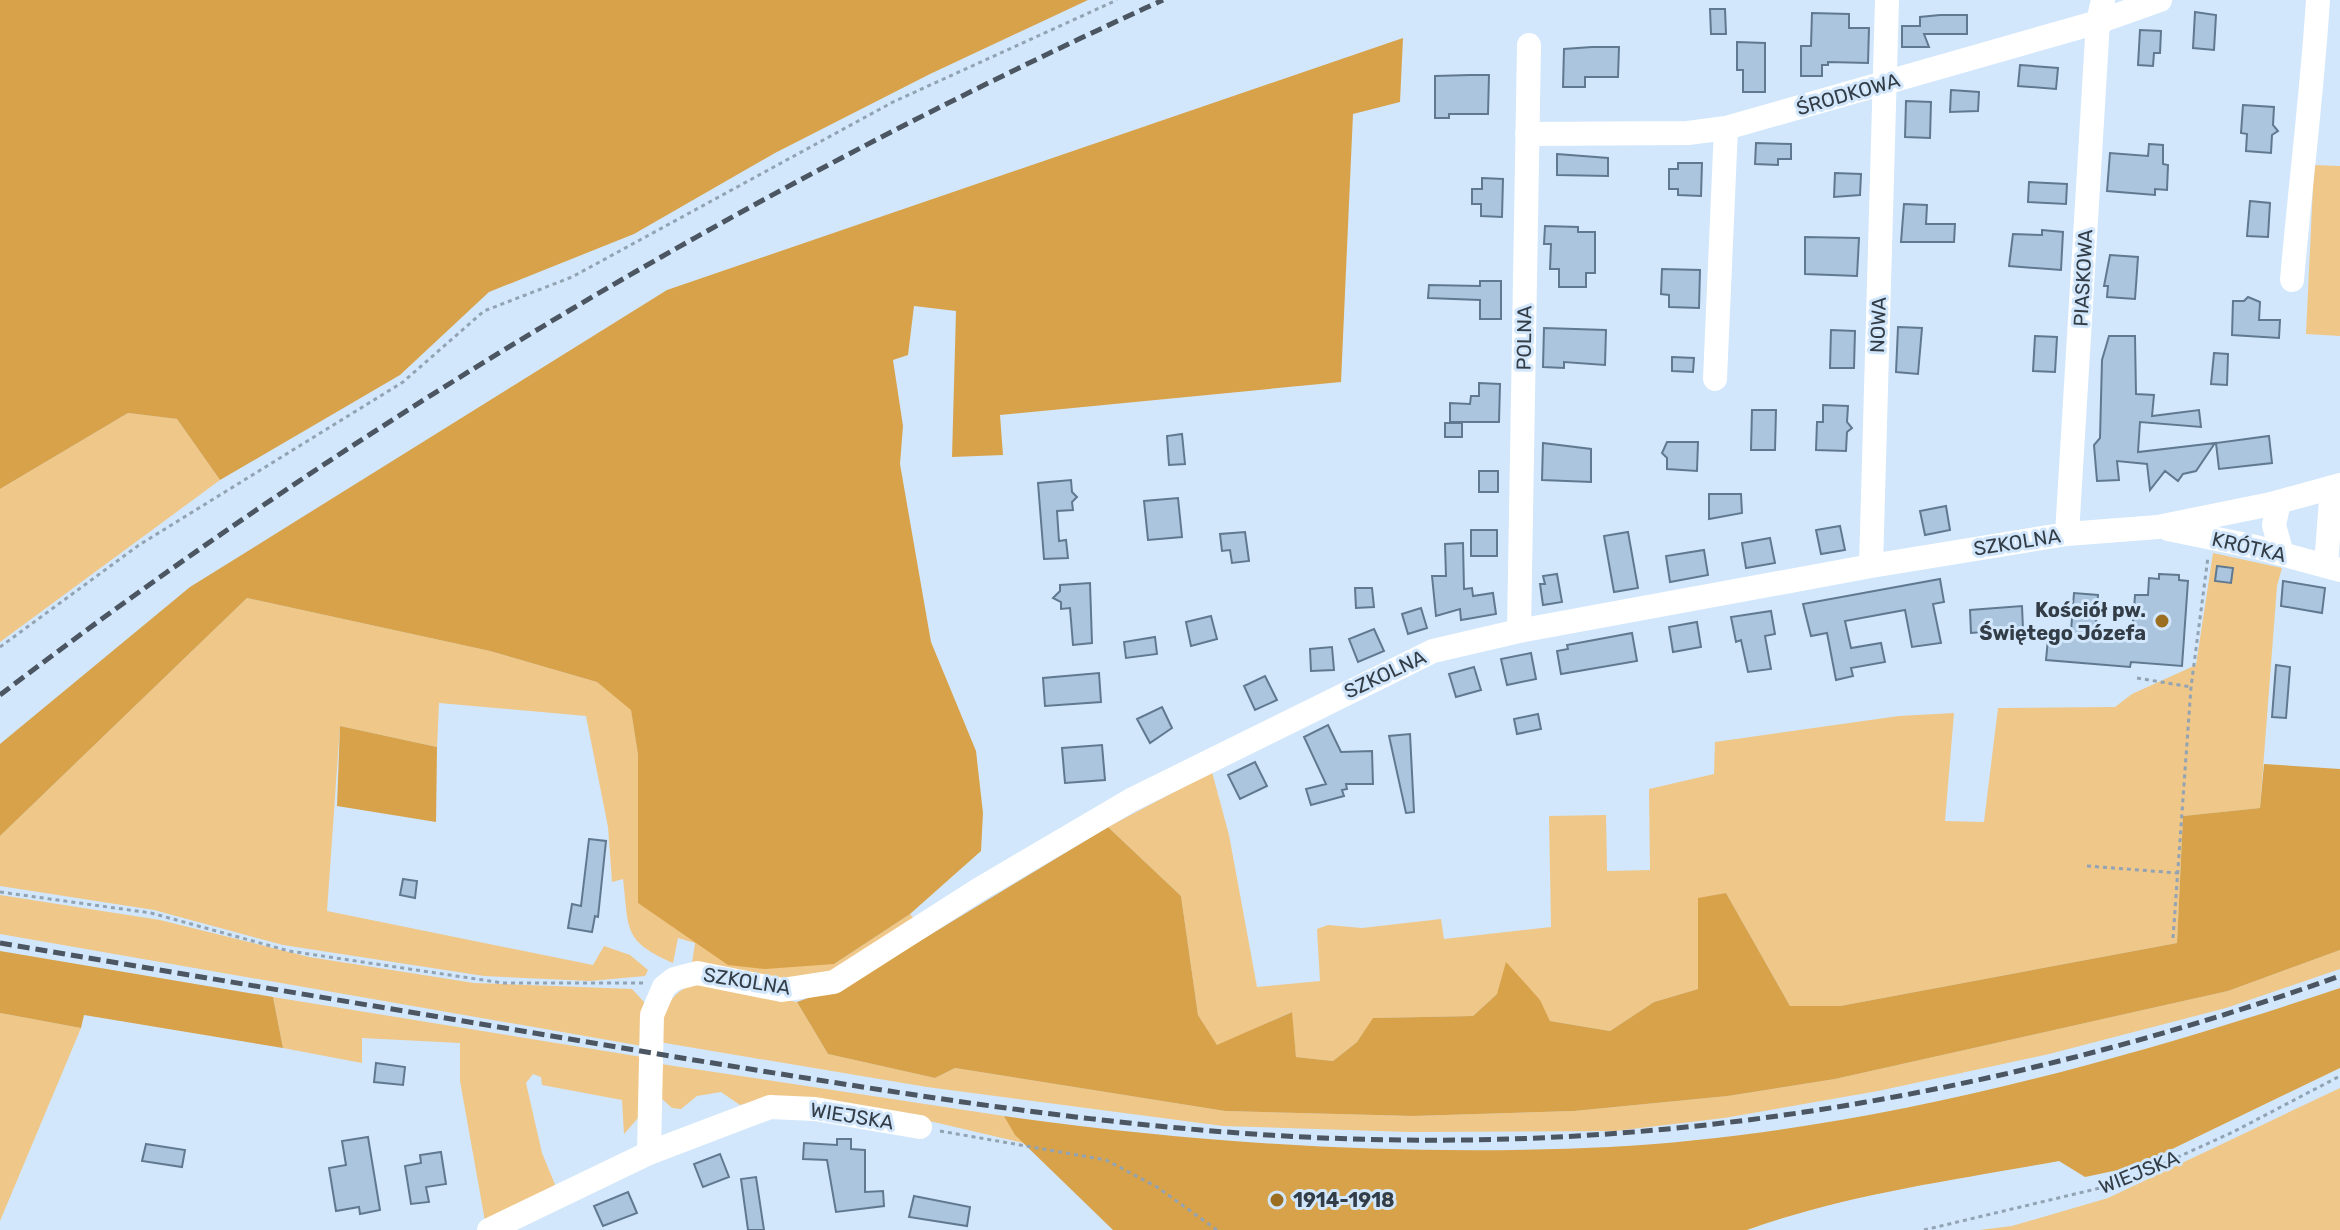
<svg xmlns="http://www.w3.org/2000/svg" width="2340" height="1230" font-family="Rubik,sans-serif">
	<rect width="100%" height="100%" fill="#d2e7fb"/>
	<path fill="#efc789" d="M2314 165 2340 166V336L2306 334Z
		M128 413 177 419 220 480 0 642V489Z
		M2213 553 2282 568 2277 586 2260 808 2183 816 2177 943 1840 1006H1790L1726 893 1698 899V989L1654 1002 1610 1031 1550 1021 1539 1000 1497 994 1473 1016 1374 1018 1357 1042 1333 1061 1296 1057 1291 1012 1217 1046 1198 1015 1181 896 1108 827 1212 772 1229 835 1257 987 1320 981 1317 929 1328 925 1362 928 1441 919 1444 939 1551 927 1549 816 1606 815 1607 871 1650 870 1649 789 1714 774 1715 742 1899 716 1954 713 1945 821 1984 822 1998 708 2115 707 2132 694 2196 665Z
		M247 598 490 651 597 682 631 709 638 755V903L667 919 834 964 910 914 915 920 841 968 793 981 692 963 695 943 678 938 673 963C623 941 629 930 623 879L612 882 608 827 586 716 439 703 437 747 340 726 327 911 593 965 604 946 630 955 648 970 645 976 590 981 484 976 283 945 154 910 0 886V836Z
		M0 895 160 920 309 957 474 983 632 989 644 1002 642 1046 0 934Z
		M2340 950V969L2226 1008 2049 1054 1878 1091 1724 1118 1615 1131 1409 1132 1223 1126 927 1087 659 1042C661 1014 668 992 697 983L797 1002 828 1054 935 1078 955 1068 1225 1111 1413 1116 1574 1111 1728 1096 1835 1079 2228 991Z
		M273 997 642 1057 638 1118 624 1134 622 1100 542 1085 541 1077 533 1074 526 1083 542 1153 556 1187 485 1221 460 1081V1043L362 1038V1063L283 1048Z
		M0 1013 81 1028 0 1221Z
		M661 1064 1004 1116 1023 1143 921 1119 757 1101 740 1105 721 1092 697 1096 681 1109 672 1108 661 1098Z
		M2340 1088V1230H1979L2012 1226 2108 1198Z"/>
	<path fill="#d8a24a" d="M0 0H1088L930 74 775 153 634 234 489 292 400 375 220 480 177 419 128 413 0 489Z
		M1403 38 1400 102 1353 114 1341 382 1000 415 1003 455 952 457 956 311 914 306 908 355 893 360 903 426 900 464 931 642 976 751 983 813 981 851 910 914 834 964 765 969 728 965 638 903V755L631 710 597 682 490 651 247 598 0 836V744L190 587 667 290Z
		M340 726 437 747 436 822 337 806Z
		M2264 764 2340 769V950L2228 991 1835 1079 1728 1096 1574 1111 1413 1116 1225 1111 955 1068 935 1078 828 1054 797 1002 854 981 1108 827 1181 896 1198 1015 1217 1045 1292 1012 1296 1057 1333 1061 1357 1042 1373 1018 1473 1016 1497 994 1506 962 1540 1000 1550 1021 1610 1031 1654 1002 1698 989V898L1726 893 1790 1006H1840L2177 943 2183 816 2260 808Z
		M0 951 273 997 283 1048 84 1015 81 1028 0 1013Z
		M2340 988V1068L2137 1166 2085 1177 2059 1161C1955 1180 1847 1194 1747 1230H1113L1015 1135 1004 1116C1205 1144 1407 1157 1609 1147 1855 1134 2108 1066 2340 988Z"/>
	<path fill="#abc5de" stroke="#617990" stroke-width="2" d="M1710 9H1725L1726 34H1711Z
		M2195 12 2216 15 2214 50 2193 48Z
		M1812 13 1849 14V28H1869L1868 63 1828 62V65H1822V76H1801V46H1811Z
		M1940 15H1967V34H1924L1929 47H1902V26H1920V17Z
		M2140 30 2161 31 2160 53H2154L2153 66 2138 65Z
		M1737 42 1765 43V92H1743V70H1737Z
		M1592 47H1619L1618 77H1585V87H1563L1564 49Z
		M2020 65 2058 68 2056 89 2018 86Z
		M1470 75H1489L1488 114H1449V118H1435V76Z
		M1951 90 1979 92 1978 111 1950 112Z
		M1906 101 1931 102 1930 138 1905 137Z
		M2243 105 2274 107 2273 125 2278 131 2272 135 2271 153 2246 151 2247 134 2241 133Z
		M1756 143 1791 144V159H1778V165L1755 164Z
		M2149 144 2163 145V164L2168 165 2167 190 2155 189V195L2107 191 2110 153 2148 156Z
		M1557 154 1608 158V176L1557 175Z
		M1678 163H1702L1701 196 1678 195V189H1669V169H1678Z
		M1835 173 1861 174 1860 195 1834 197Z
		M1482 178 1503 179 1502 217 1481 216V204H1472V189H1482Z
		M2029 182 2067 184 2066 204 2028 202Z
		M2250 201 2270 203 2268 237 2247 236Z
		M1904 204 1927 205 1926 224H1955L1954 242H1901Z
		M1545 226 1578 227V232H1595V273H1586V287H1559V269H1550L1551 244H1544Z
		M2042 230 2063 232 2061 270 2009 266 2013 234 2042 235Z
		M1805 237 1859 238 1857 276 1805 274Z
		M2110 255 2138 257 2135 299 2107 297 2108 286H2104Z
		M1662 269 1700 270 1699 308 1669 307V295L1661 294Z
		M1480 281H1501V319H1480V300L1428 298 1429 285 1480 286Z
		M2248 297 2260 302 2259 320H2280L2279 338 2232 335 2233 301H2244Z
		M1898 327 1922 328 1918 374 1896 372Z
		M1544 328 1606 330 1605 365 1564 362V368L1543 367Z
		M1831 330 1855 331 1854 368H1830Z
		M2035 336 2057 337 2055 372 2033 371Z
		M2109 336H2135L2136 394 2154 395 2152 416 2199 410 2201 427 2140 422 2138 452 2215 443 2196 471 2183 474 2178 481 2165 471 2150 490 2147 464 2117 461 2119 480 2097 481 2094 445 2100 438 2102 360Z
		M2214 353 2228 354 2227 385 2211 384Z
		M1672 357 1694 358 1693 372 1672 371Z
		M1479 383 1500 384 1499 422H1450V403L1470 404 1471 396H1479Z
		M1823 405 1848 406 1847 422 1852 428 1847 432 1846 451 1816 450 1817 422H1823Z
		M1752 410H1776L1775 450H1751Z
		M1445 423H1462V437H1445Z
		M1182 434 1185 464 1169 465 1167 436Z
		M2269 436 2272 463 2219 469 2216 443Z
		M1667 442H1698L1697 471 1667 469V458L1662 453Z
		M1543 443 1591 449V482L1542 480Z
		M1479 471H1498V492H1479Z
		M1071 480 1072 492 1077 497 1072 502 1073 510 1057 511 1059 541 1066 540 1068 558 1044 559 1038 483Z
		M1709 494H1741L1742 513 1709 519Z
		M1178 498 1182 537 1148 540 1144 501Z
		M1946 506 1950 530 1925 535 1920 511Z
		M1840 526 1845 550 1821 554 1816 530Z
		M1471 530H1497V556H1471Z
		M1245 532 1249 561 1232 563 1230 550 1222 551 1220 534Z
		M1628 532 1638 588 1614 592 1604 536Z
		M1770 538 1775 563 1746 568 1742 543Z
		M1463 543 1464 589 1472 588 1473 596 1493 593 1496 614 1461 620 1460 609 1436 616 1432 576H1446L1445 544Z
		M1704 550 1708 575 1670 582 1666 556Z
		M2217 566 2233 568 2231 583 2215 581Z
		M1557 574 1562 602 1543 605 1540 584H1545L1543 576Z
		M2159 574 2179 575V580L2188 581 2182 666 2131 662 2130 667 2046 660 2049 629 2071 631 2074 593 2098 595 2095 636 2132 638 2135 595H2148L2149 578 2159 579Z
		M1940 579 1944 602 1933 604 1941 643 1912 647 1905 610 1845 621 1851 648 1881 643 1885 662 1851 668 1853 676 1836 680 1827 633 1811 636 1803 604Z
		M2283 581 2325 588 2322 613 2281 606Z
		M1090 583 1092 643 1073 645 1070 608 1061 609V602L1053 598 1060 591V585Z
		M1355 588H1372L1374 607 1356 608Z
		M2022 606 2023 629 1971 633 1970 610Z
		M1421 608 1427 628 1408 634 1402 614Z
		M1771 611 1775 634 1765 636 1771 669 1748 672 1741 640 1736 642 1731 617Z
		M1211 616 1217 639 1191 646 1186 622Z
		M1697 622 1701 647 1673 652 1669 627Z
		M1374 629 1384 651 1358 662 1349 639Z
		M1632 633 1637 661 1561 674 1557 651 1568 649 1567 645Z
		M1155 637 1157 654 1126 658 1124 642Z
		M1332 647 1334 670 1311 671 1310 649Z
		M1531 653 1536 679 1507 685 1501 659Z
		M2276 665 2290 667 2286 718 2272 717Z
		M1474 667 1481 690 1456 697 1449 674Z
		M1099 673 1101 702 1045 706 1043 678Z
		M1265 676 1277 700 1255 710 1244 686Z
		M1162 707 1172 728 1150 743 1137 719Z
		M1538 714 1541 729 1517 734 1514 719Z
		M1328 725 1341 752 1372 751 1373 784H1346L1347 789 1342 790 1344 796 1311 805 1306 789 1326 784 1304 737Z
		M1410 734 1414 812 1406 813 1389 736Z
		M1102 745 1105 780 1065 783 1062 748Z
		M1255 762 1267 786 1240 799 1228 775Z
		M589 839 606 841 598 917 595 916 592 932 568 928 572 904 581 906Z
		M403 879 417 881 415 898 400 895Z
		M376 1063 405 1067 403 1085 374 1082Z
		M368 1137 380 1210 360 1214 359 1207 336 1211 329 1168 346 1165 342 1141Z
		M837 1139H851V1149L865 1150V1192L883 1191 884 1206 836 1212 827 1160 803 1159 804 1143 837 1145Z
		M146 1144 185 1150 182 1167 142 1161Z
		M441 1152 446 1184 426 1187 429 1202 411 1204 405 1166 421 1163 420 1155Z
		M720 1154 729 1177 703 1187 694 1164Z
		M756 1177 764 1230H748L741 1179Z
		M628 1192 637 1213 603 1226 594 1206Z
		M914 1196 970 1207 967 1226 909 1217Z"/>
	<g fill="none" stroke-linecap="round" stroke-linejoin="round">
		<path stroke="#92a3b3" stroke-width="3" stroke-dasharray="4 4" stroke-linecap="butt" d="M0 647 139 545 403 382 484 311 572 277 893 102 1117 0
			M2137 678 2191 687
			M2087 866 2178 873
			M0 892 151 913 289 951 503 983H643
			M2173 938 2191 687 2208 557
			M940 1131 1106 1160 1157 1187 1217 1230
			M1924 1230 2121 1183 2233 1132 2340 1076"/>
		<path stroke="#fff" stroke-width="24" d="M1527 134 1688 133 1726 128 2098 22 2160 0
			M2292 280C2300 187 2312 94 2318 0
			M1715 379 1726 128
			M2279 502 2274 525 2282 554
			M2168 529 2256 547 2340 570
			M2067 534 2098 22 2103 0
			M2326 565 2332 487
			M1871 566 1887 0
			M1519 631 1529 45
			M649 1153 652 1015 664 987 674 979 697 973 782 990 834 982 978 890 1131 800 1433 651 1519 631 1871 566 2067 534 2158 527 2271 504 2340 485
			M489 1230 649 1153 770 1107 815 1109 920 1127"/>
		<path stroke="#4b5662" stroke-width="5" stroke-dasharray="12 6" stroke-linecap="butt" d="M0 695C360 420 751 188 1163 0
			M0 943C231 982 463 1021 694 1060 930 1098 1165 1138 1405 1140 1725 1144 2039 1083 2340 976"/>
	</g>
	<g fill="#9b6f1f" stroke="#d2e7fb" stroke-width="3">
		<circle cx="2162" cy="621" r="8"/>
		<circle cx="1277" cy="1200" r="8"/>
	</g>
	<g text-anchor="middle" stroke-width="6" stroke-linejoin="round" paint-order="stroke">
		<g font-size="20" fill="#333d47" stroke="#d2e7fb">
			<text transform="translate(1848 94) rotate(-16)" y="7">ŚRODKOWA</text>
			<text transform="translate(2083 278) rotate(-87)" y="7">PIASKOWA</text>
			<text transform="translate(1878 325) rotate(-88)" y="7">NOWA</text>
			<text transform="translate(1524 338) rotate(-89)" y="7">POLNA</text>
			<text transform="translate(2017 542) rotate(-9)" y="7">SZKOLNA</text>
			<text transform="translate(2249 547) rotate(13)" y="7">KRÓTKA</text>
			<text transform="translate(1385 674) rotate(-25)" y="7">SZKOLNA</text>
			<text transform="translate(747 981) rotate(9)" y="7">SZKOLNA</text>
			<text transform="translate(852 1116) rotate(9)" y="7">WIEJSKA</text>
			<text transform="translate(2139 1172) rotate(-22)" y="7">WIEJSKA</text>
		</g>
		<g font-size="20" font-weight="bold" fill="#333d47" stroke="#d2e7fb" text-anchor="end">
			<text x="2146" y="617">Kościół pw.<tspan x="2146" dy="23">Świętego Józefa</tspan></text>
			<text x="1293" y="1207" text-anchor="start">1914-1918</text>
		</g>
	</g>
</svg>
